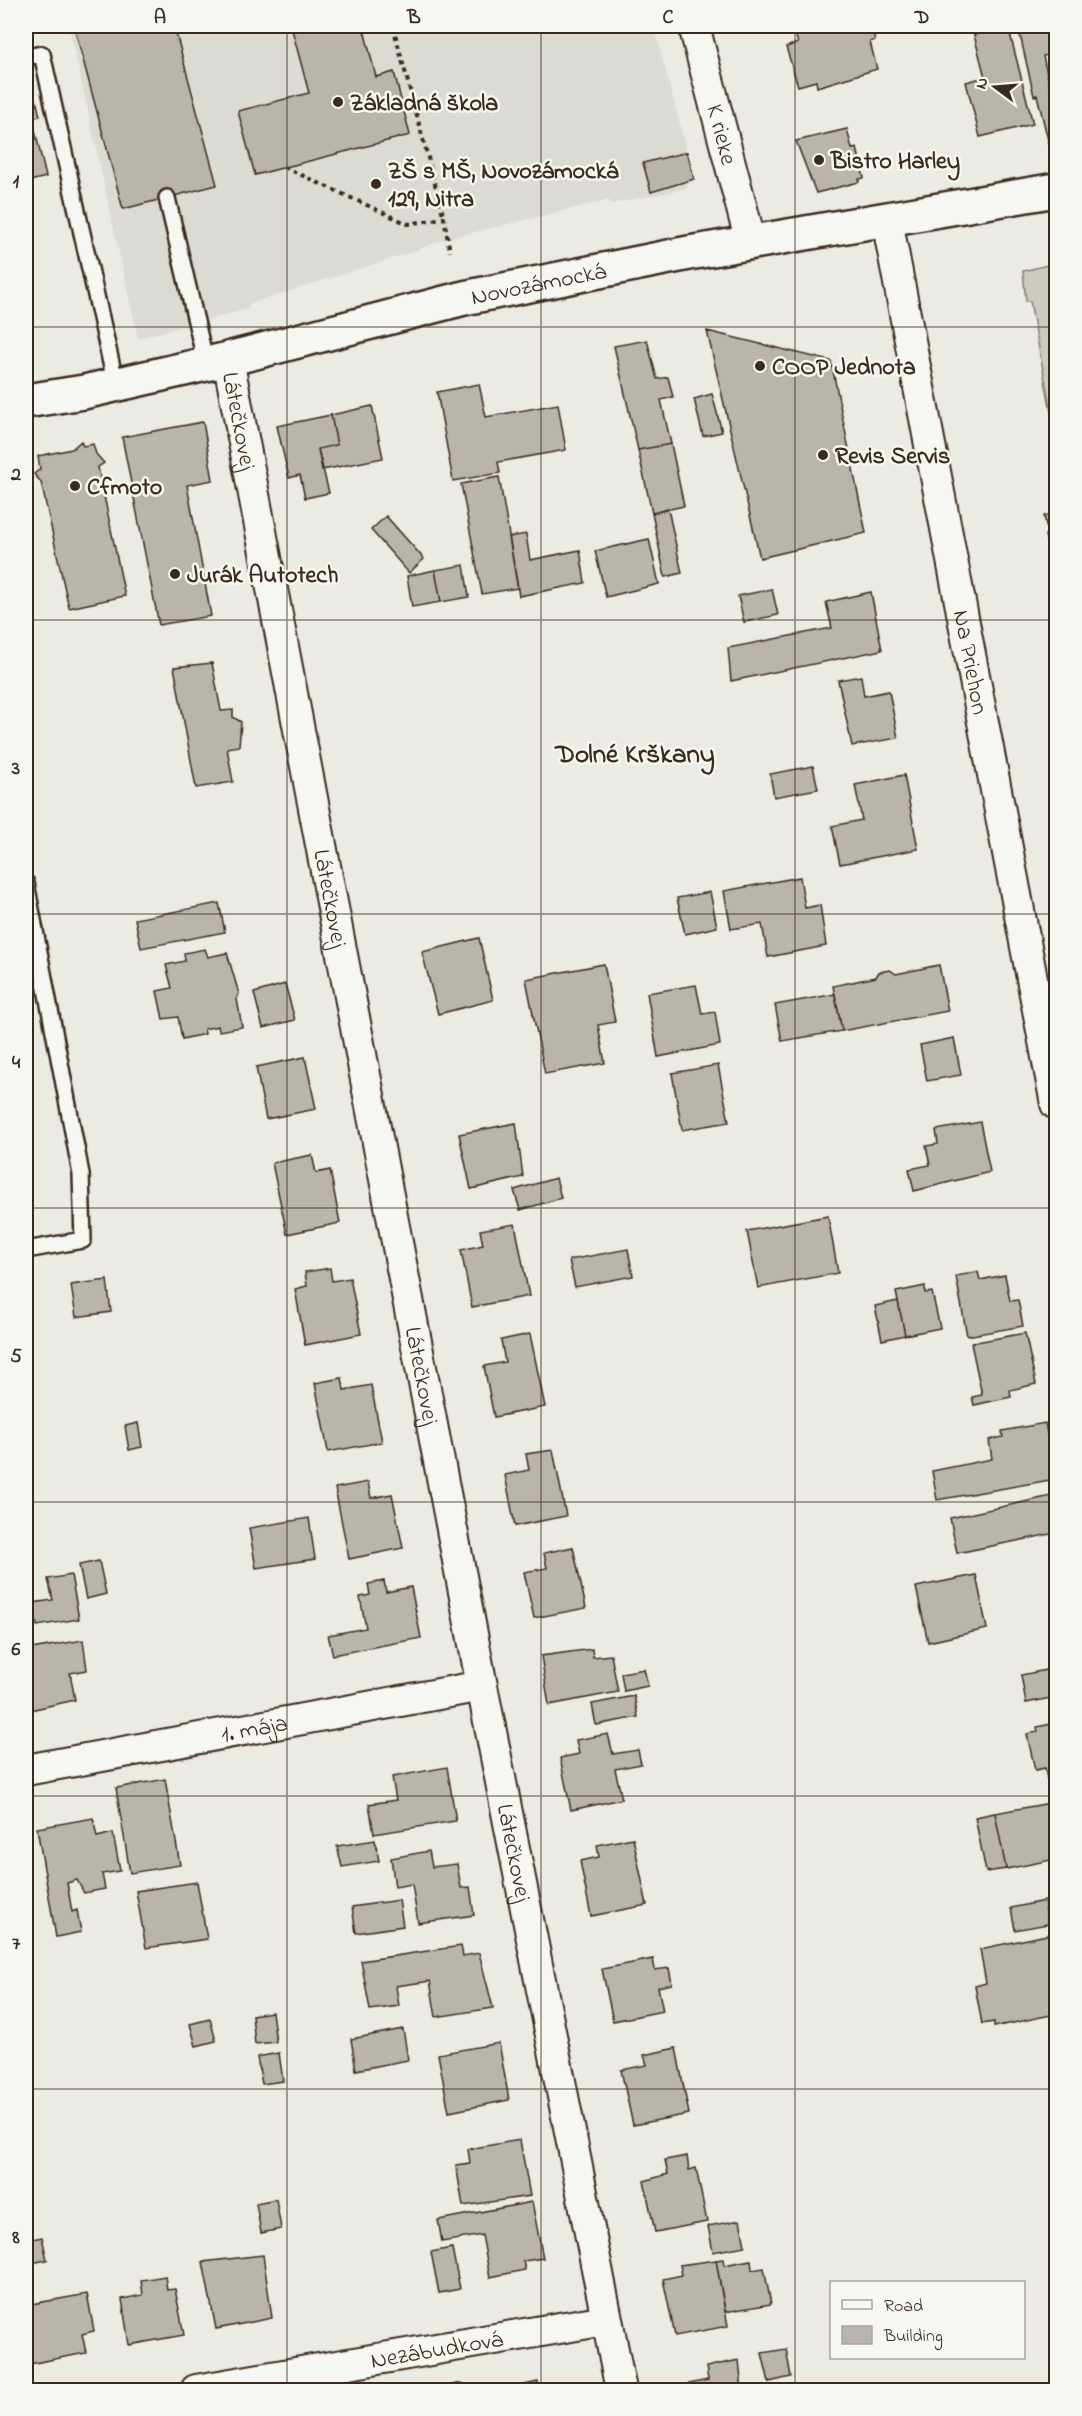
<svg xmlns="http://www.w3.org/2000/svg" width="1082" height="2416" font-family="'Indie Flower',sans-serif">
	<rect width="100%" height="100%" fill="#ebeae5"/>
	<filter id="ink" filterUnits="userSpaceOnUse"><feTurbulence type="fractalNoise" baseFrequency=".0167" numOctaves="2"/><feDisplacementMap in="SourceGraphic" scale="12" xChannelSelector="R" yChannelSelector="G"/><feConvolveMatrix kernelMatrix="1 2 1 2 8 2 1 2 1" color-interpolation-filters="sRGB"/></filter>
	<g filter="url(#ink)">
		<path fill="#dcdad4" d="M69 26H654L687 152 643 164 651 192 694 179 684 189 612 204 608 200 442 240 409 253 249 304 248 309 138 338Z"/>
		<path fill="#cdcac4" stroke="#847a71" stroke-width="1.5" d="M1056 263V438L1030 301H1026L1023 271Z"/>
		<path fill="#bab4ae" stroke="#3b2a1e" stroke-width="1.5" d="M74 26H174L217 185 123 209Z
			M291 26H363L376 77 394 72 410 135 255 175 238 111 309 93Z
			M823 26H871L875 40 870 42 877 69 817 87 816 81 798 86 786 47 798 43 795 34Z
			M972 26H1008L974 35Z
			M1008 26 1033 124 980 137 966 82 985 77 974 35Z
			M1018 26H1047L1053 54 1043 56 1051 92H1055L1052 79 1056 78V142L1049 144 1037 95 1034 96Z
			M36 100 40 116 32 118 46 177 26 182V102Z
			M847 129 852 149 857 148 864 178 859 179V182L816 193 796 141Z
			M687 152 694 179 651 192 643 163Z
			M707 331 831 361 866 533 760 558Z
			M647 340 657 379 668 377 673 397 661 400 671 444 638 450 614 346Z
			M479 384 486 417 558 404 566 450 498 462 500 473 453 481 437 392Z
			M712 394 722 432 703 436 694 399Z
			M372 406 383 458 322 470 318 449 337 445 331 415Z
			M331 415 337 445 318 449 329 493 305 498 300 475 289 478 277 426Z
			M203 422 213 480 187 485 211 616 159 625 122 437Z
			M81 441 83 446 93 444 96 454 104 463 98 467 125 596 69 608 41 482 34 474 40 469 38 456 72 449Z
			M671 444 684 506 652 513 638 450Z
			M499 477 518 588 482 594 461 484Z
			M668 509 682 573 665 577 652 513Z
			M1056 513V566L1052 567 1045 535 1048 534 1044 516Z
			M386 516 424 559 409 573 371 530Z
			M526 534 530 560 580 550 585 583 519 596 509 537Z
			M649 539 659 584 606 597 595 551Z
			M464 565 469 597 441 602 435 570Z
			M435 570 441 602 412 607 407 576Z
			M772 589 778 615 744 622 738 596Z
			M871 592 882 650 731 681 728 648 832 628 826 602Z
			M212 663 221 711 233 710V717L241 722 239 746 227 748 233 782 196 788 174 667Z
			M861 676 864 696 889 691 898 738 852 746 838 680Z
			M813 766 818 789 774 797 770 774Z
			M904 775 918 849 840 864 832 826 862 820 855 785Z
			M800 877 805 908 820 905 826 946 768 957 762 924 731 929 724 891Z
			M710 892 717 927 685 934 677 898Z
			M219 903 225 932 141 948 135 919Z
			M479 938 493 1000 438 1014 422 952Z
			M205 949 208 957 227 953 239 994 237 999 242 1027 219 1031 218 1026 204 1029 205 1034 182 1039 178 1017 163 1019 157 991 172 988 166 965 185 961 184 953Z
			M604 964 615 1022 598 1025 605 1063 545 1074 526 979Z
			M939 965 948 1011 842 1031 833 986 876 977 879 972 890 970 896 974Z
			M285 984 295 1020 263 1028 254 993Z
			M696 985 702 1014 715 1012 720 1045 658 1057 647 993Z
			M835 994 842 1031 782 1041 775 1005Z
			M954 1038 961 1075 927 1081 920 1045Z
			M305 1057 316 1109 266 1119 256 1067Z
			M718 1065 729 1122 682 1130 672 1073Z
			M980 1122 990 1172 914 1191 909 1169 930 1165 926 1146 938 1144 936 1130Z
			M516 1123 523 1177 471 1189 459 1134Z
			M312 1155 316 1173 330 1170 340 1223 287 1234 272 1163Z
			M556 1178 561 1198 520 1210 514 1190Z
			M828 1216 838 1273 758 1288 747 1231Z
			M515 1224 529 1296 472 1307 461 1250 483 1245 480 1230Z
			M628 1249 633 1276 575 1287 569 1260Z
			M330 1268 332 1281 350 1278 361 1334 305 1345 295 1289 307 1286 305 1272Z
			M978 1272 980 1280 1005 1275 1010 1301 1018 1300 1023 1326 967 1336 956 1276Z
			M107 1280 111 1312 76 1317 71 1285Z
			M925 1286V1293L932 1292 940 1328 905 1335 896 1292Z
			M898 1301 905 1335 882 1340 875 1306Z
			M1025 1333 1036 1384 1010 1390 1011 1397 974 1405 972 1397 982 1395 971 1343Z
			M530 1334 545 1407 494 1417 484 1366 505 1362 501 1340Z
			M342 1378 344 1390 371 1385 382 1442 328 1452 315 1383Z
			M138 1423 142 1447 129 1450 125 1426Z
			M1045 1423 1056 1479 937 1500 932 1471 992 1459 989 1440 1003 1437 1002 1431Z
			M553 1450 566 1516 515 1526 505 1475 529 1470 526 1454Z
			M368 1482 371 1498 392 1494 403 1548 349 1559 335 1488Z
			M1056 1495V1533L957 1553 950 1518Z
			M309 1518 315 1559 256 1568 249 1528Z
			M573 1547 586 1608 534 1618 524 1572 547 1568 544 1553Z
			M99 1561 106 1594 86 1599 79 1565Z
			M71 1575 79 1619 37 1626 33 1603 53 1600 48 1579Z
			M976 1575 987 1629 928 1642 916 1587Z
			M384 1581 386 1592 411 1587 421 1638 333 1655 328 1635 366 1628 360 1597 370 1595 368 1584Z
			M83 1640 87 1670 70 1673 75 1700 26 1711V1650Z
			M592 1649 593 1657 611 1655 618 1692 549 1705 541 1656Z
			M1056 1668V1697L1026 1703 1021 1675Z
			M644 1669 648 1686 624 1691 621 1673Z
			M634 1696 638 1717 596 1725 592 1704Z
			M1056 1723V1777L1047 1779 1045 1768 1035 1770 1027 1734 1038 1732 1037 1727Z
			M608 1734 613 1754 638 1750 641 1764 615 1769 622 1799 571 1810 560 1758 579 1754 576 1740Z
			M447 1767 456 1821 374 1834 369 1804 396 1800 392 1777Z
			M165 1779 180 1865 130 1873 116 1788Z
			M1056 1802V1859L1006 1869 995 1813Z
			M995 1813 1006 1869 986 1872 975 1817Z
			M93 1818 97 1837 113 1833 120 1871 102 1874 105 1889 84 1893 77 1880 67 1883 72 1912 77 1910 81 1932 56 1937 37 1828Z
			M633 1838 647 1905 591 1916 580 1861 599 1857 597 1845Z
			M375 1840 379 1861 342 1867 337 1846Z
			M429 1851 432 1867 457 1864 461 1888 470 1887 474 1915 418 1923 412 1884 395 1887 391 1858Z
			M197 1882 207 1939 146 1948 136 1891Z
			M399 1900 403 1926 356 1933 352 1907Z
			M1044 1901 1048 1924 1015 1930 1011 1908Z
			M1056 1933V2014L994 2027V2022L982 2024 975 1986 986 1983 980 1949Z
			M461 1946 463 1956 479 1953 493 2008 436 2017 430 1981 396 1986 399 2006 370 2010 361 1961Z
			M653 1959 655 1970 669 1968 672 1984 658 1987 663 2011 613 2021 602 1969Z
			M272 2012 276 2042 255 2044 252 2015Z
			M210 2019 216 2041 196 2046 190 2024Z
			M403 2029 408 2060 356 2070 351 2039Z
			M499 2043 509 2100 449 2112 438 2054Z
			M676 2048 689 2114 633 2125 621 2070 647 2065 644 2055Z
			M279 2053 283 2081 262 2084 257 2057Z
			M520 2140 530 2196 463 2206 456 2165 470 2163 468 2149Z
			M687 2156 689 2170 696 2168 707 2222 655 2232 644 2181 668 2174 665 2160Z
			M276 2199 281 2229 261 2233 256 2203Z
			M532 2202 543 2258 523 2261 525 2270 490 2277 482 2235 442 2242 438 2220Z
			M740 2220 745 2246 713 2252 708 2226Z
			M42 2237 47 2260 26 2264V2240Z
			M452 2248 460 2289 439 2293 431 2252Z
			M263 2255 272 2318 216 2329 203 2262Z
			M723 2259 724 2265 751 2260 752 2270 764 2268 771 2304 725 2312 716 2260Z
			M716 2260 728 2326 675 2336 663 2279 682 2275 680 2265Z
			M165 2276 167 2290 175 2289 184 2335 129 2345 122 2299 143 2295 141 2280Z
			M87 2294 94 2331 82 2334 86 2353 29 2364 26 2344V2305Z
			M786 2349 791 2377 769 2382 762 2353Z
			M739 2360 742 2390H686L684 2385 708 2380 706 2367Z
			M538 2382 539 2390H516L515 2387Z
			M462 2383 463 2390H428Z"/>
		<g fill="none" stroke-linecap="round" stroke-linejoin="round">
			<g stroke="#3b2a1e" stroke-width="20">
				<path id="lane" d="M26 57 42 54 116 385
					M167 198 206 364
					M26 883 81 1174 83 1240 26 1250"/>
			</g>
			<g stroke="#3b2a1e" stroke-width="34">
				<g id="street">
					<path id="s1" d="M694 26 751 243"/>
					<path id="s2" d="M887 220 1056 1104"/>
					<path id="s3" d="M228 359 482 1686 621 2390"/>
					<path id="s4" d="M26 1770 482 1686"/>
					<path id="s5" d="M196 2390 606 2320"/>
				</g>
			</g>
			<g stroke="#3b2a1e" stroke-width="38">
				<g id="primary">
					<path id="s6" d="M26 401 84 392 228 359 464 298 689 253 1056 190"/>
				</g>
			</g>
			<path stroke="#3b2a1e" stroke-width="4" stroke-dasharray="4.5 4.5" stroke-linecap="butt" d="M393 26 444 218
				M284 167 408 224 444 218 450 252"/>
			<use href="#lane" stroke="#f6f6f2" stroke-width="15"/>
			<use href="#street" stroke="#f6f6f2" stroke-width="30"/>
			<use href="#primary" stroke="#f6f6f2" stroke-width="33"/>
		</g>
	</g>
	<path fill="none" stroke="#3b2a1e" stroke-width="1.5" stroke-opacity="0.55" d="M287 26V2390M541 26V2390M795 26V2390M26 327H1056M26 620H1056M26 914H1056M26 1208H1056M26 1502H1056M26 1796H1056M26 2089H1056"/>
	<g fill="#3b2a1e" stroke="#f6f6f2" stroke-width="2">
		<circle cx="338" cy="102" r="6"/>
		<circle cx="819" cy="160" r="6"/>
		<circle cx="376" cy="184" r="6"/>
		<circle cx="760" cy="366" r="6"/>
		<circle cx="823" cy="455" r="6"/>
		<circle cx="75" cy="486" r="6"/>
		<circle cx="175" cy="574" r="6"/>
	</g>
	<g text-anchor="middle" stroke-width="5" stroke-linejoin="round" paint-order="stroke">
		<g font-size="24" font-weight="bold" fill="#3b2a1e" stroke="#f6f6f2" text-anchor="start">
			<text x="350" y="110">Základná škola</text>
			<text x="831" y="168">Bistro Harley</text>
			<text x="388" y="178">ZŠ s MŠ, Novozámocká<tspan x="388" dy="28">129, Nitra</tspan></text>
			<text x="772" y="374">COOP Jednota</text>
			<text x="835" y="463">Revis Servis</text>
			<text x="87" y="494">Cfmoto</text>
			<text x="187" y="582">Jurák Autotech</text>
		</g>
		<g font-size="24" fill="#3b2a1e" stroke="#f6f6f2">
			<text dy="8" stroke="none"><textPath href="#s1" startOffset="112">K rieke</textPath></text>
			<text dy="8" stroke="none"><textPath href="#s6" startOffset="526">Novozámocká</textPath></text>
			<text dy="8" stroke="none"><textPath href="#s3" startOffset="63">Látečkovej</textPath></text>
			<text dy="8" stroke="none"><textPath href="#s2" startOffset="450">Na Priehon</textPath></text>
			<text dy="8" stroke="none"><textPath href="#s3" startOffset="549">Látečkovej</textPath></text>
			<text dy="8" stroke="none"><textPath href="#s3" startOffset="1035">Látečkovej</textPath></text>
			<text dy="8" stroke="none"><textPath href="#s4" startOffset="232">1. mája</textPath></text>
			<text dy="8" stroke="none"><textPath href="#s3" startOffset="1521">Látečkovej</textPath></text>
			<text dy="8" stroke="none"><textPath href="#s5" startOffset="244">Nezábudková</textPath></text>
		</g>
		<g font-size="27" font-weight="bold" fill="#3b2a1e" stroke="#f6f6f2">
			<text x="635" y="762">Dolné Krškany</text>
		</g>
	</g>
	<rect width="1082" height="2416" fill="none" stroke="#f6f6f2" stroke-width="66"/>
	<rect x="830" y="2281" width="195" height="78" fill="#f6f6f2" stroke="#aba49d" stroke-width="1.5"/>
	<rect x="842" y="2300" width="30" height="9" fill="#f6f6f2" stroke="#aba49d" stroke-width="1.5"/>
	<text x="884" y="2311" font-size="18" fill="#3b2a1e">Road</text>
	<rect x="842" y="2326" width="30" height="18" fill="#bab4ae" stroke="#aba49d" stroke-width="1.5"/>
	<text x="884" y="2341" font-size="18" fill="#3b2a1e">Building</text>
	<g transform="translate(995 87) rotate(286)" stroke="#f6f6f2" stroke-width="4.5" paint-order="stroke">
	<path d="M0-4.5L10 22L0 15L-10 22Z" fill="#3b2a1e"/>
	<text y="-9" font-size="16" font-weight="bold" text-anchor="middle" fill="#3b2a1e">N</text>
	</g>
	<rect x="33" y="33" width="1016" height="2350" fill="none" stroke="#3b2a1e" stroke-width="2"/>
	<g font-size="20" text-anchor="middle" font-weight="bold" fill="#3b2a1e">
		<text x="160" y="23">A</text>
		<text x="414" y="23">B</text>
		<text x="668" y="23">C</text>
		<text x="922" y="23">D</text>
		<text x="16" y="187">1</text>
		<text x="16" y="480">2</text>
		<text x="16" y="774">3</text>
		<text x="16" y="1068">4</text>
		<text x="16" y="1362">5</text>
		<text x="16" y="1655">6</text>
		<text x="16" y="1949">7</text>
		<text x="16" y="2243">8</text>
	</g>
</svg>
